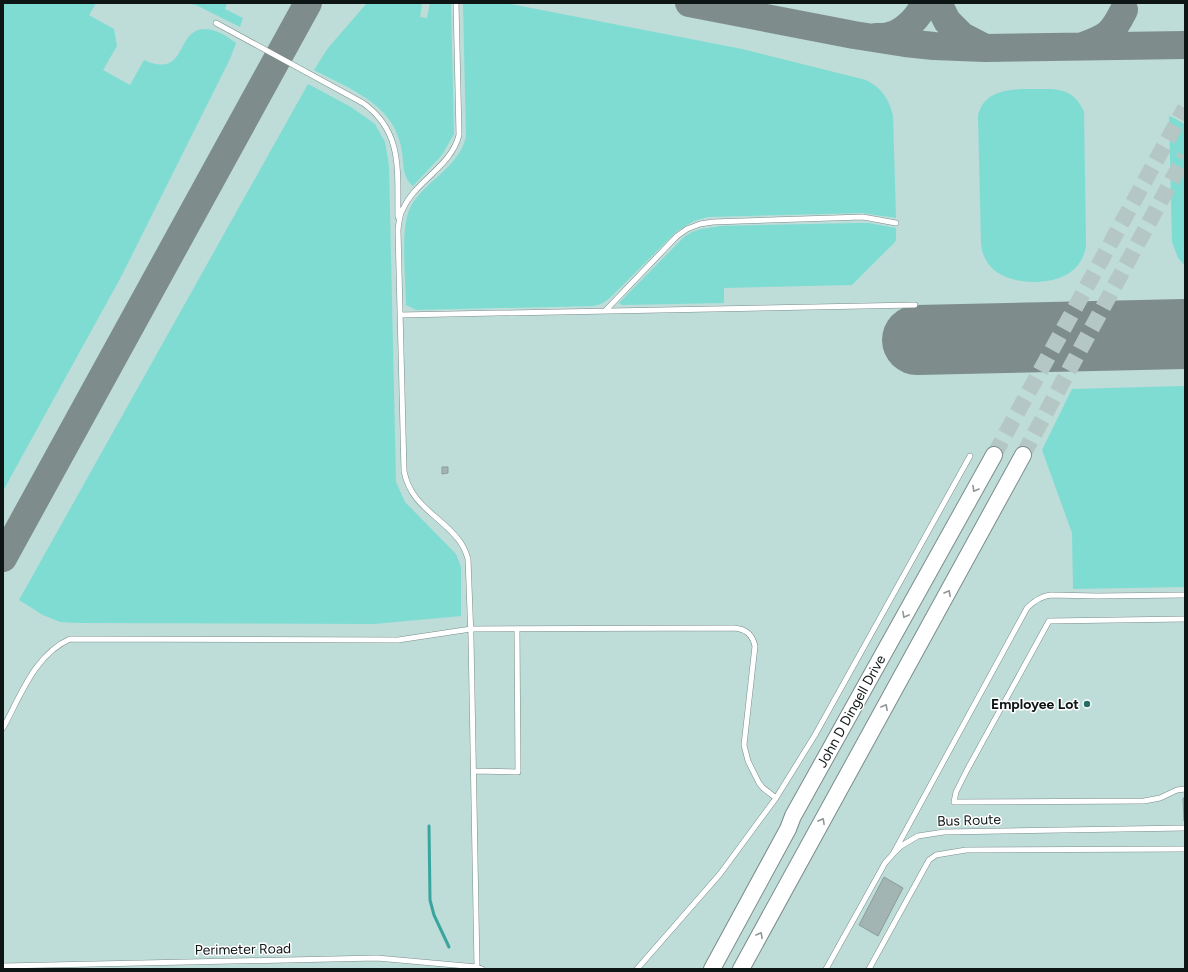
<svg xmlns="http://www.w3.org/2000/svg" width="1188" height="972" font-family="Figtree,sans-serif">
	<rect width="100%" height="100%" fill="#d2e6e3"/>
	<path fill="#bedcd8" d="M3 3H1185V969H3Z"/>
	<path fill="#7edcd3" d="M3 3H96L89 15 114 29 117 46 103 70 130 85 144 60C153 64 162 67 171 62 179 57 182 46 187 39 200 20 222 32 236 43L230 59 122 275 3 491Z
		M185 3H227L225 9 243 18 240 27 196 5Z
		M367 3H422L420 17 427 18 430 3H451L454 134 442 155 413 186C402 177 404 164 402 152 401 144 398 136 395 129 380 99 342 85 314 70L328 48Z
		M463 3H506L742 49 866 80C882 88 889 99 893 116L896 218 862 213 708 217 694 221 677 231 613 295C607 301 601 305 592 306L416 310 406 305C406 281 400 228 410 208 424 181 458 169 466 137Z
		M308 84 351 107 375 124 385 142 389 166 396 482 405 502 456 554 461 567V616L374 624 78 623 60 622 43 615 19 600Z
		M1052 89C1068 90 1078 97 1084 112L1086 247C1080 275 1057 282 1031 282 1006 281 982 270 981 242L978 116C985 83 1026 90 1052 89Z
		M1170 116 1185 124V266L1178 258 1172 242 1169 117Z
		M859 223H869L896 228V240L894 243 852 285 724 288V303L622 305 619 303 684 237 692 232 701 229 721 226Z
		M1185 386V587L1073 589 1072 533 1042 450 1072 389Z"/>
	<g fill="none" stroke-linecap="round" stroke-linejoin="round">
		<path stroke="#38a69e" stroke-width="3" d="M429 826 430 900 434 915 449 947"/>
		<path stroke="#7e8d8b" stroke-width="28" d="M689 3 854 35 905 43 934 46 985 48 1185 45
			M938 3 947 21 962 36 985 48
			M876 37C880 37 885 37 889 36 903 33 920 17 924 3
			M1083 46C1108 37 1112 34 1124 10
			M3 558 308 3"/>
		<path stroke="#7e8d8b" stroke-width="70" d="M917 340 1185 334"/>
	</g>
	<path fill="#a2b5b3" stroke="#8b9d9b" d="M442 467H448V473L442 474Z
		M1183 798H1185V821H1184Z
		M884 877 903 888 878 936 859 925Z"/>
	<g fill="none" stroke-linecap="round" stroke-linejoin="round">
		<path stroke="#b5c7c4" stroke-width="16" stroke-dasharray="16 8" stroke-linecap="butt" d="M994 455 1185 108
			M1023 455 1185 156"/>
		<g stroke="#7b8d8b" stroke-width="6">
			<path id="service" d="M456 3 459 135C451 167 416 180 403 209 399 215 399 223 398 230L404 471C411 506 438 514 458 539 463 545 466 552 468 559L471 637 477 967
				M216 23 363 103C404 132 397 173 398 217
				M606 310 677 236 687 229 700 224 713 222 863 217 896 223
				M400 315 915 305
				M1185 619 1049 621 967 770 956 792 954 802 1144 801 1160 798 1177 790 1185 789
				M3 728C20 697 35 654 70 639L398 640 471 629 734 628C746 629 752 634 755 646L744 745 748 761 759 783 763 788 776 798
				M474 771 518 772 517 629
				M893 854 1027 608C1034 601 1041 596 1051 595L1097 596 1185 595
				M3 966 377 958 477 967 482 969
				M637 969 720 874 776 798 815 735 970 456
				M826 969 885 863 893 854 901 846 918 836 944 832 1185 828
				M869 969 929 860 936 855 966 850 1185 849"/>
		</g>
		<g stroke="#7b8d8b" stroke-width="18">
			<path id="trunk" d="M712 969 788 829 793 816 994 455
				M741 969 1023 455"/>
		</g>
		<use href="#service" stroke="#fff" stroke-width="5"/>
		<use href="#trunk" stroke="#fff" stroke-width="16"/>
	</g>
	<defs><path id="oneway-chevron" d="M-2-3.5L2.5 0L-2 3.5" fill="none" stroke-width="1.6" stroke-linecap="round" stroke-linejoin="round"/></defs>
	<g stroke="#939696">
		<use href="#oneway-chevron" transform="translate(975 489) rotate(120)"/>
		<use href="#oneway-chevron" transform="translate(948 593) rotate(-61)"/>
		<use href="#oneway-chevron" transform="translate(905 615) rotate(119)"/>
		<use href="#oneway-chevron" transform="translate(885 707) rotate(-61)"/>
		<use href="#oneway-chevron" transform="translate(822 821) rotate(-61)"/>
		<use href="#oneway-chevron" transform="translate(760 935) rotate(-61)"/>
	</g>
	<circle fill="#246e68" stroke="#fff" stroke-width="1.5" cx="1087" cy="704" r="4"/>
	<g text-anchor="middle" stroke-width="3" stroke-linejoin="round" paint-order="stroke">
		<g font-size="14" font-weight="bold" fill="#0e1515" stroke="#fff" text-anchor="end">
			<text x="1079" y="709">Employee Lot</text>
		</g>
		<g font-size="14" fill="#0e1515" stroke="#fff">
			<text transform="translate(851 711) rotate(-61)" y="5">John D Dingell Drive</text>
			<text transform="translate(969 820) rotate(-2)" y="5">Bus Route</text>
			<text transform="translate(243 949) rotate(-1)" y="5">Perimeter Road</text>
		</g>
	</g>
	<rect width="1188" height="972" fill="none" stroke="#0e1515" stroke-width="8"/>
</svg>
